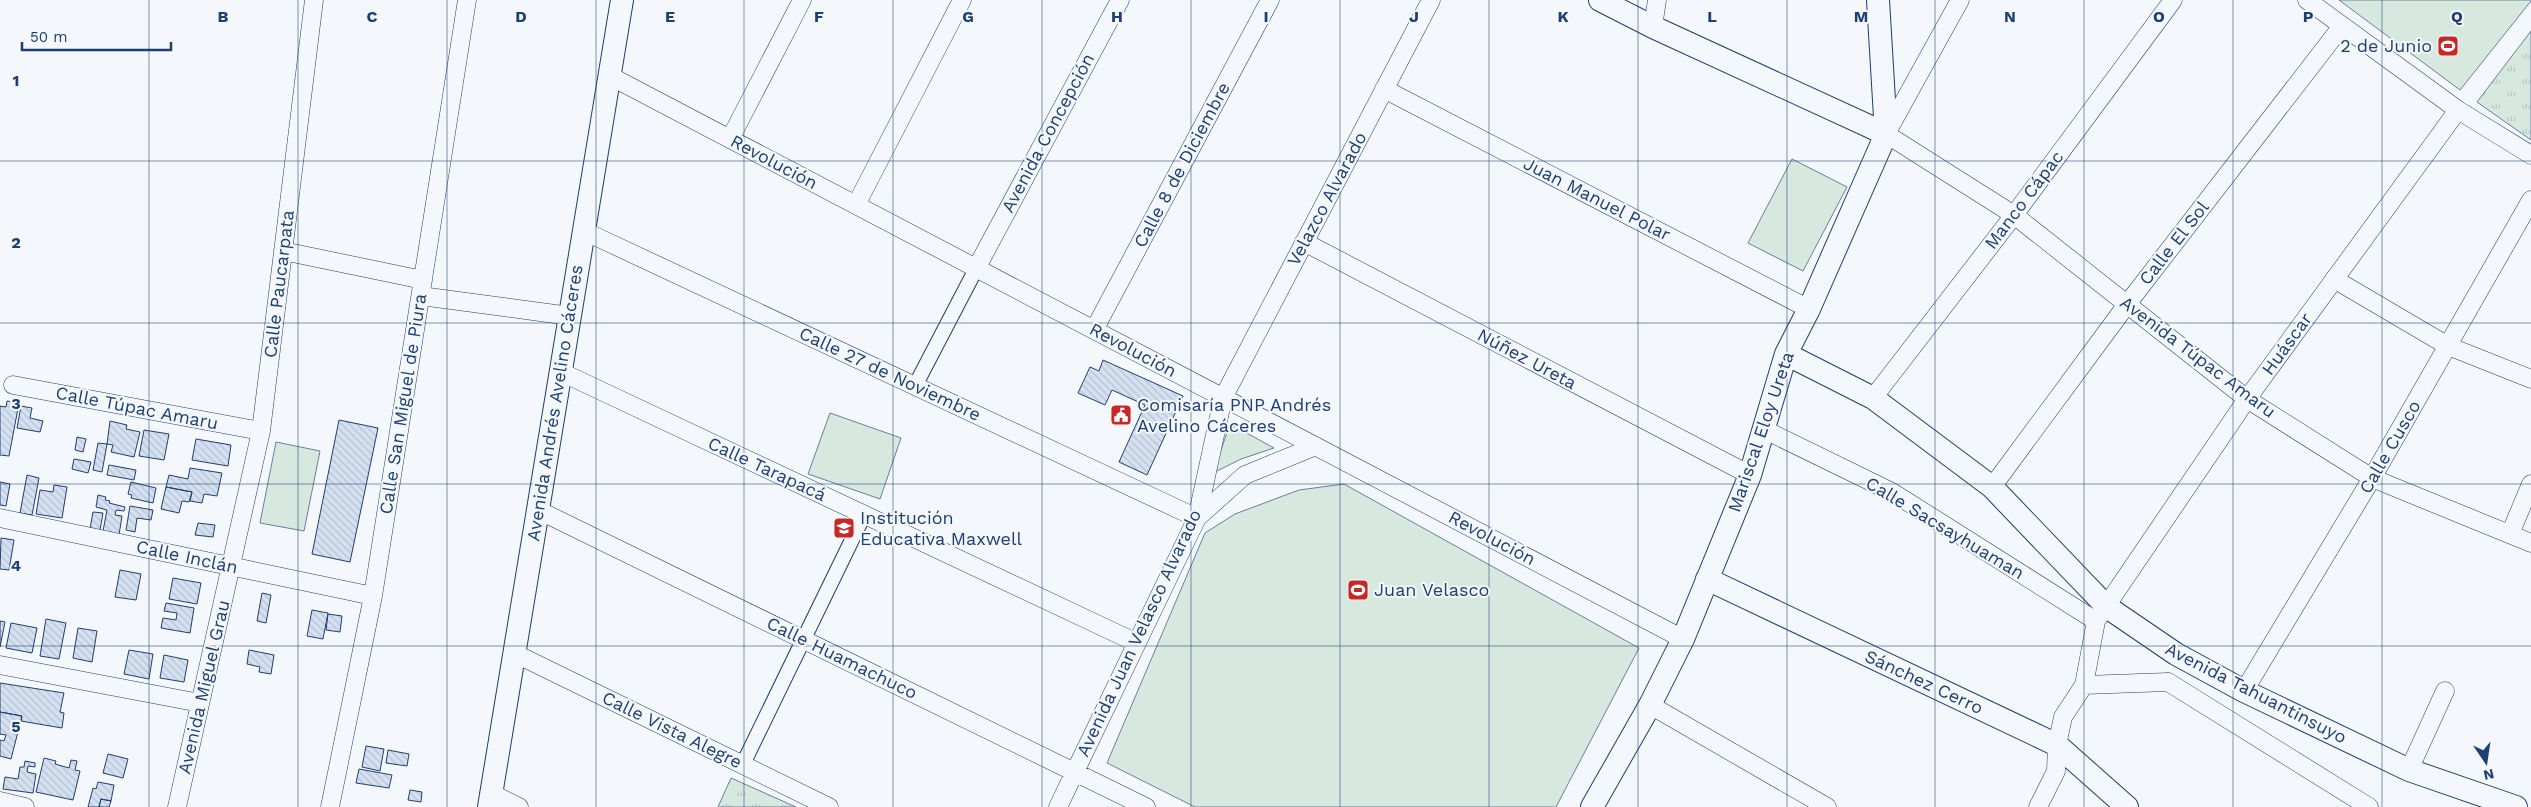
<svg xmlns="http://www.w3.org/2000/svg" width="2531" height="807" font-family="'Work Sans',sans-serif">
	<defs>
		<pattern id="park-tufts" width="24" height="20" patternUnits="userSpaceOnUse" patternTransform="scale(1.25)"><rect width="24" height="20" fill="#d7e8df"/><path d="M3 7l-1-3M5 7V3M7 7l1-3M15 17l-1-3M17 17v-4M19 17l1-3" fill="none" stroke="#b8c8c3"/></pattern>
		<pattern id="building-back-hatch" width="6" height="6" patternUnits="userSpaceOnUse" patternTransform="scale(1.25)"><rect width="6" height="6" fill="#d5e0f0"/><path d="M-1 5l2 2M0 0l6 6M5-1l2 2" fill="none" stroke="#b6c1d1"/></pattern>
	</defs>
	<rect width="100%" height="100%" fill="#f4f7fb"/>
	<path fill="#d7e8df" stroke="#687fa3" d="M2339 0H2531V1L2460 90Z
		M1792 159 1847 187 1803 271 1748 243Z
		M830 413 901 438 880 499 808 474Z
		M1230 424 1274 448 1241 459 1213 473Z
		M276 442 320 451 304 531 260 523Z
		M1344 484 1639 648 1556 807H1195L1107 763 1205 533 1235 514 1299 490Z"/>
	<path fill="url(#park-tufts)" stroke="#687fa3" d="M2531 31V140L2477 102Z
		M731 778 796 807H718Z"/>
	<path fill="url(#building-back-hatch)" stroke="#1d3f73" d="M1103 360 1183 396 1147 475 1119 462 1145 405 1112 390 1105 405 1078 393 1090 367 1099 371Z
		M7 401 19 403 9 456 0 455V406L6 407Z
		M21 406 32 408 30 418 43 421 40 432 17 428Z
		M339 420 378 428 350 562 312 554Z
		M110 421 127 425 126 429 140 432 134 457 111 452 113 445 107 444Z
		M144 430 169 434 164 460 139 456Z
		M77 437 86 439 83 452 75 450Z
		M196 439 231 445 228 466 192 460Z
		M98 443 107 444 102 472 93 470Z
		M74 459 91 462 88 473 72 469Z
		M109 465 136 470 134 480 107 475Z
		M190 468 222 473 217 496 204 494 202 503 190 501 192 492 166 487 169 475 188 479Z
		M27 475 39 478 32 515 20 513Z
		M0 482 10 484 6 506 0 505Z
		M131 482 156 488 153 503 131 498 132 495 128 494Z
		M54 485 67 487 62 518 36 514 40 490 53 492Z
		M166 487 192 492 189 502 182 501 179 513 161 509Z
		M98 495 106 497 105 500 110 501 109 503 125 507 124 511 116 510 115 515 122 516 119 535 103 531 107 510 96 507Z
		M130 506 153 510 151 520 137 518 135 532 126 530Z
		M93 512 103 513 100 530 90 529Z
		M198 523 215 525 213 537 195 535Z
		M1 538 14 540 9 570 0 569Z
		M120 570 141 574 136 600 115 597Z
		M173 578 201 583 197 604 169 599Z
		M262 593 271 595 266 623 257 621Z
		M166 603 194 608 190 633 161 628 163 618 176 620 177 613 164 611Z
		M312 610 328 613 323 639 307 636Z
		M328 614 342 616 340 632 326 630Z
		M46 619 66 623 59 659 40 656Z
		M0 621 5 622 0 647Z
		M11 623 37 628 32 653 6 648Z
		M78 628 97 631 92 662 73 658Z
		M129 650 153 654 149 679 124 674Z
		M249 650 274 655 271 674 259 672 260 667 247 664Z
		M164 655 188 660 184 682 160 678Z
		M0 683 64 693 60 712 64 713 62 728 21 721 22 716 0 712Z
		M0 712 22 716 11 759 0 756V740L4 741 6 735 0 734Z
		M366 746 384 749 380 771 362 767Z
		M388 750 409 754 407 766 386 763Z
		M108 754 128 759 123 778 103 773Z
		M44 758 56 761 55 764 69 768 71 760 77 761 75 770 80 771 73 800 36 792Z
		M25 761 35 763V767L28 766 27 772 36 774 33 793 3 789 5 777 18 779 20 767H24Z
		M359 769 392 775 389 788 356 783Z
		M98 782 114 785 111 801 101 799 99 807H88L93 788 96 789Z
		M410 790 422 792 421 802 408 800Z
		M101 799 111 801 109 807H99Z"/>
	<g fill="none" stroke-linecap="round" stroke-linejoin="round">
		<g stroke="#1d3f73" stroke-width="16">
			<path id="pedestrian" d="M915 386 977 267
				M743 764 864 515"/>
		</g>
		<g stroke="#1d3f73" stroke-width="19">
			<path id="minor" d="M1960 0 1886 134 2014 215 2247 399 2372 478 2531 543
				M2307 0 2458 110 2531 155
				M1653 27 1657 0
				M610 76 1683 639
				M1384 89 1809 309
				M730 139 802 0
				M856 205 962 0
				M584 231 1197 518 1245 475 1316 446
				M1304 242 1750 475
				M283 251 423 280
				M977 267 1120 0
				M2334 279 2448 346 2531 379
				M421 296 570 316
				M1094 330 1270 0
				M561 372 1137 643
				M13 385 261 431
				M1873 398 2014 215 2173 0
				M1763 429 1892 492 2096 621
				M1992 487 2128 303 2342 26
				M538 510 1146 807
				M0 518 373 596
				M2510 534 2531 484
				M514 653 829 807
				M0 665 200 703
				M2168 682 2369 807
				M2084 685 2168 682
				M2244 691 2372 478 2531 200
				M1650 705 1827 807
				M2409 770 2445 691
				M491 793 519 807
				M0 801 25 807
				M177 807 261 431 314 0
				M330 807 373 596 467 0
				M1058 807 1197 518 1223 398 1431 0
				M2038 807 2056 771 2057 745 2063 717 2084 685 2096 621 2247 399 2458 110"/>
		</g>
		<g stroke="#1d3f73" stroke-width="24">
			<path id="tertiary" d="M1600 0 1653 27 1886 134
				M1786 354 1873 398 1992 487 2107 607 2176 654 2244 691 2409 770 2516 807
				M1707 579 2057 745 2127 807
				M489 807 622 0
				M1592 807 1650 705 1683 639 1750 475 1786 354 1809 309 1886 134 1878 0"/>
		</g>
		<use href="#pedestrian" stroke="#f4f7fb" stroke-width="14"/>
		<use href="#minor" stroke="#f4f7fb" stroke-width="18"/>
		<use href="#tertiary" stroke="#f4f7fb" stroke-width="22"/>
	</g>
	<path fill="none" stroke="#1d3f73" stroke-width="1" stroke-opacity="0.55" d="M149 0V807M298 0V807M447 0V807M596 0V807M744 0V807M893 0V807M1042 0V807M1191 0V807M1340 0V807M1489 0V807M1638 0V807M1787 0V807M1935 0V807M2084 0V807M2233 0V807M2382 0V807M0 161H2531M0 323H2531M0 484H2531M0 646H2531"/>
	<defs>
		<g id="stadium-square" transform="scale(1.125)"><rect x="-9" y="-9" width="18" height="18" rx="4" fill="#c62828" stroke="#f4f7fb"/><path d="M0-5a6.5 5 0 1 0 0 10a6.5 5 0 1 0 0-10ZM-3.5-1.8h7v3.6h-7Z" fill="#fff"/></g>
		<g id="civic-square" transform="scale(1.125)"><rect x="-9" y="-9" width="18" height="18" rx="4" fill="#c62828" stroke="#f4f7fb"/><path d="M-.6-6.5H3V-4.5H.6V-3L4-1V1h2V6H-6V1h2V-1L-.6-3ZM-1.2 2.5V6h2.4V2.5Z" fill="#fff"/></g>
		<g id="school-square" transform="scale(1.125)"><rect x="-9" y="-9" width="18" height="18" rx="4" fill="#c62828" stroke="#f4f7fb"/><path d="M0-5L7-2L0 1L-7-2ZM-4 1L0 2.5L4 1V4Q0 6-4 4Z" fill="#fff"/></g>
	</defs>
	<g fill-rule="evenodd">
		<use href="#stadium-square" x="2448" y="46"/>
		<use href="#civic-square" x="1121" y="415"/>
		<use href="#school-square" x="844" y="528"/>
		<use href="#stadium-square" x="1358" y="590"/>
	</g>
	<g text-anchor="middle" stroke-width="4" stroke-linejoin="round" paint-order="stroke">
		<g font-size="18" fill="#1d3f73" stroke="#f4f7fb" text-anchor="start">
			<text x="2432" y="52" text-anchor="end">2 de Junio</text>
			<text x="1137" y="411">Comisaría PNP Andrés<tspan x="1137" dy="21">Avelino Cáceres</tspan></text>
			<text x="860" y="524">Institución<tspan x="860" dy="21">Educativa Maxwell</tspan></text>
			<text x="1374" y="596">Juan Velasco</text>
		</g>
		<g font-size="18" fill="#1d3f73" stroke="#f4f7fb">
			<text transform="translate(1048 133) rotate(-62)" y="6">Avenida Concepción</text>
			<text transform="translate(774 162) rotate(28)" y="6">Revolución</text>
			<text transform="translate(1182 165) rotate(-62)" y="6">Calle 8 de Diciembre</text>
			<text transform="translate(1327 199) rotate(-62)" y="6">Velazco Alvarado</text>
			<text transform="translate(1597 199) rotate(27)" y="6">Juan Manuel Polar</text>
			<text transform="translate(2024 200) rotate(-53)" y="6">Manco Cápac</text>
			<text transform="translate(2174 243) rotate(-52)" y="6">Calle El Sol</text>
			<text transform="translate(279 284) rotate(-83)" y="6">Calle Paucarpata</text>
			<text transform="translate(2287 344) rotate(-54)" y="6">Huáscar</text>
			<text transform="translate(1133 350) rotate(28)" y="6">Revolución</text>
			<text transform="translate(2198 357) rotate(37)" y="6">Avenida Túpac Amaru</text>
			<text transform="translate(1527 359) rotate(28)" y="6">Núñez Ureta</text>
			<text transform="translate(890 374) rotate(25)" y="6">Calle 27 de Noviembre</text>
			<text transform="translate(555 403) rotate(-81)" y="6">Avenida Andrés Avelino Cáceres</text>
			<text transform="translate(403 404) rotate(-81)" y="6">Calle San Miguel de Piura</text>
			<text transform="translate(137 408) rotate(11)" y="6">Calle Túpac Amaru</text>
			<text transform="translate(1761 432) rotate(-71)" y="6">Mariscal Eloy Ureta</text>
			<text transform="translate(2390 447) rotate(-60)" y="6">Calle Cusco</text>
			<text transform="translate(767 469) rotate(25)" y="6">Calle Tarapacá</text>
			<text transform="translate(1945 528) rotate(31)" y="6">Calle Sacsayhuaman</text>
			<text transform="translate(1492 538) rotate(28)" y="6">Revolución</text>
			<text transform="translate(187 557) rotate(12)" y="6">Calle Inclán</text>
			<text transform="translate(1139 633) rotate(-65)" y="6">Avenida Juan Velasco Alvarado</text>
			<text transform="translate(842 658) rotate(26)" y="6">Calle Huamachuco</text>
			<text transform="translate(1924 682) rotate(25)" y="6">Sánchez Cerro</text>
			<text transform="translate(204 687) rotate(-77)" y="6">Avenida Miguel Grau</text>
			<text transform="translate(2256 693) rotate(27)" y="6">Avenida Tahuantinsuyo</text>
			<text transform="translate(672 730) rotate(26)" y="6">Calle Vista Alegre</text>
		</g>
	</g>
	<g font-size="16" text-anchor="middle" font-weight="bold" fill="#1d3f73" stroke="#f4f7fb" stroke-width="4" stroke-linejoin="round" paint-order="stroke">
		<text x="223" y="22">B</text>
		<text x="372" y="22">C</text>
		<text x="521" y="22">D</text>
		<text x="670" y="22">E</text>
		<text x="819" y="22">F</text>
		<text x="968" y="22">G</text>
		<text x="1117" y="22">H</text>
		<text x="1266" y="22">I</text>
		<text x="1414" y="22">J</text>
		<text x="1563" y="22">K</text>
		<text x="1712" y="22">L</text>
		<text x="1861" y="22">M</text>
		<text x="2010" y="22">N</text>
		<text x="2159" y="22">O</text>
		<text x="2308" y="22">P</text>
		<text x="2457" y="22">Q</text>
		<text x="16" y="86">1</text>
		<text x="16" y="248">2</text>
		<text x="16" y="409">3</text>
		<text x="16" y="571">4</text>
		<text x="16" y="732">5</text>
	</g>
	<g transform="translate(2486 762) rotate(167)" stroke="#f4f7fb" stroke-width="4" paint-order="stroke">
	<path d="M0-4L9 19L0 12L-9 19Z" fill="#1d3f73"/>
	<text y="-8" font-size="14" font-weight="bold" text-anchor="middle" fill="#1d3f73">N</text>
	</g>
	<path d="M22 42v8h149v-8" fill="none" stroke="#1d3f73" stroke-width="2.5"/>
	<text x="30" y="42" font-size="15" fill="#1d3f73" stroke="#f4f7fb" stroke-width="4" paint-order="stroke">50 m</text>
</svg>
